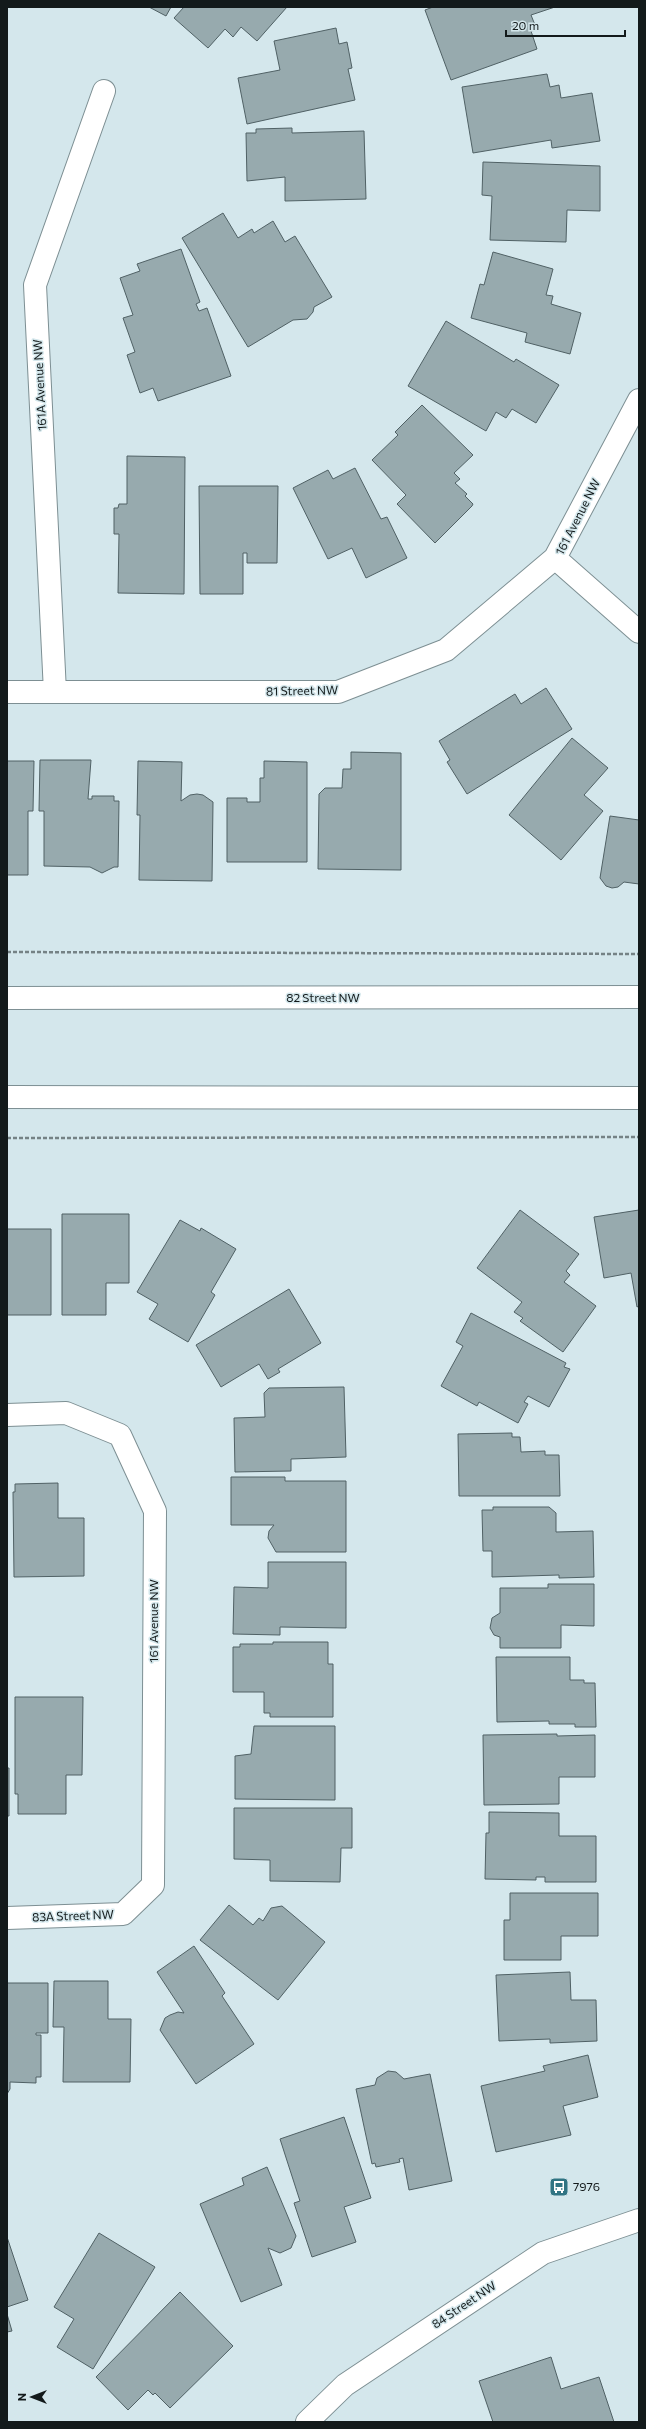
<svg xmlns="http://www.w3.org/2000/svg" width="646" height="2429" font-family="Commissioner,sans-serif">
	<rect width="100%" height="100%" fill="#d4e7ec"/>
	<path fill="#97aaae" stroke="#506165" d="M149 7H171L166 16Z
		M184 7H287L257 41 241 27 233 37 225 29 208 48 174 18Z
		M433 7H555L531 15 537 30 531 31 537 49 451 80 425 10Z
		M336 28 339 44 347 42 352 68 348 69 355 100 247 124 238 78 280 70 274 41Z
		M547 74 550 87 559 85 561 98 592 93 600 141 552 148 551 140 473 153 462 87Z
		M292 128V133L364 131 366 199 285 201V177L247 181 246 133H256V129Z
		M483 162 600 166V211L567 210 566 242 490 240 492 196 482 195Z
		M223 213 238 238 252 229 254 233 273 221 285 242 295 236 332 297 314 307 313 312 307 319 293 320 248 347 182 238Z
		M181 249 200 302 196 304 199 311 207 308 231 376 158 401 153 388 140 393 127 355 135 352 123 318 133 315 120 278 140 271 137 264Z
		M493 252 553 269 546 295 553 296 551 304 581 313 570 354 525 342 527 333 471 318 480 284 484 285Z
		M446 321 514 362 516 359 559 385 536 423 512 409 506 418 496 412 486 431 408 386Z
		M422 405 473 455 454 473 460 479 455 483 467 494 465 496 473 504 472 506 435 543 397 504 406 495 372 460 398 435 395 432Z
		M127 456 185 457 184 594 118 593 119 534H114V508H118L119 504H127Z
		M355 468 381 519 387 517 407 558 366 578 352 548 328 559 293 488 328 470 333 479Z
		M199 486H278L277 563H247V553H243V594H200Z
		M546 688 572 729 467 794 447 762 450 760 439 741 515 694 521 704Z
		M572 738 608 768 584 795 603 811 561 860 509 815Z
		M351 752 401 753V870L318 869 319 794 325 788H342L343 769H351Z
		M40 760H91L88 799H92V796H114V801H119L118 867H114L102 873 90 867 44 866V811H39Z
		M7 761H34L33 811H28V875H7Z
		M138 761 182 762 181 801 190 795 197 794 203 795 213 802 212 881 139 880 140 815H137Z
		M264 761 307 762V862H227V798H247V802H260V778H264Z
		M610 816 639 820V884L624 882 618 887 612 888 606 886 600 878Z
		M520 1210 579 1254 566 1271 570 1275 564 1282 596 1306 563 1352 520 1321 523 1318 514 1312 522 1302 477 1268Z
		M639 1210V1306L637 1307 631 1273 604 1278 594 1217Z
		M62 1214H129V1283H106V1315H62Z
		M180 1220 200 1231 201 1228 236 1249 211 1292 215 1295 188 1342 149 1319 158 1304 137 1292Z
		M7 1229H51V1315H7Z
		M289 1289 321 1343 278 1369 280 1372 268 1379 259 1364 221 1387 196 1345Z
		M471 1313 566 1363 564 1367 570 1369 549 1407 528 1396 524 1402 528 1404 518 1423 479 1402 477 1406 441 1386 463 1346 456 1342Z
		M344 1387 346 1457 291 1459V1471L235 1472 234 1418 265 1417 264 1393 269 1388Z
		M512 1433V1437H520L521 1452 545 1451V1455H559L560 1496H459L458 1434Z
		M231 1477H285V1481H346V1552H276L268 1538 269 1531 274 1525H231Z
		M58 1483V1518H84V1576L14 1577 13 1492H15V1484Z
		M493 1507H549L556 1513V1532L593 1531 594 1577 559 1578V1575L492 1577V1551H483L482 1510H493Z
		M268 1562H346V1628L280 1627V1635L233 1634 234 1587 268 1588Z
		M548 1584H594V1626L561 1625V1648H500V1637L494 1635 490 1628 492 1618 500 1613V1588H548Z
		M273 1642H328V1664H333V1717H270V1713H264V1692H233V1647H240V1644H273Z
		M496 1657H570V1680H584V1683H595L596 1727H575V1724H549V1721L497 1722Z
		M15 1697H83L82 1775H66V1814H18V1794H15Z
		M254 1726H335V1800L235 1799V1756L251 1754Z
		M557 1734V1736L595 1735V1777H559V1804L484 1805 483 1735Z
		M7 1768H9V1816H7Z
		M234 1808H352V1848H341L340 1882 270 1881V1860L234 1859Z
		M489 1812 559 1813V1836H596V1882H545V1877H536V1880L485 1879 486 1833H489Z
		M510 1893H598V1936H561V1960H504V1920H510Z
		M229 1905 253 1925 259 1918 263 1921 271 1908 282 1906 325 1942 278 2000 200 1940Z
		M194 1946 225 1993 222 1996 254 2044 196 2084 160 2030 165 2018 170 2015 178 2012 184 2013 157 1972Z
		M570 1972 571 2000H596L597 2041 550 2043V2039L499 2041 496 1975Z
		M54 1981H108V2019H131L130 2082H63L64 2027H53Z
		M7 1983H48V2033H36V2035H41V2077H36V2083L10 2082V2089L7 2094Z
		M588 2055 598 2097 563 2106 571 2135 496 2152 481 2086 545 2071 543 2066Z
		M388 2071 396 2072 404 2079 430 2074 452 2181 409 2190 403 2158 399 2159 400 2162 376 2167 375 2163 372 2164 356 2089 375 2085 377 2078Z
		M344 2117 371 2198 344 2207 356 2242 312 2257 294 2203 300 2201 280 2139Z
		M267 2167 296 2236 291 2248 280 2253 268 2248 282 2285 241 2302 200 2204 244 2185 242 2178Z
		M99 2233 155 2267 93 2369 57 2347 74 2319 54 2307Z
		M7 2237 28 2300 7 2307Z
		M180 2292 233 2346 170 2408 155 2393 153 2395 148 2390 128 2410 96 2377Z
		M7 2314 12 2331 7 2332Z
		M551 2357 561 2389 599 2377 614 2422H493L479 2381Z"/>
	<g fill="none" stroke-linecap="round" stroke-linejoin="round">
		<g stroke="#7d8f93" stroke-width="24">
			<path id="street" d="M555 558 639 632
				M7 692H338L446 650 555 558 639 400
				M55 692 35 285 104 91
				M7 1415 66 1413 120 1435 155 1511 153 1885 123 1914 7 1918"/>
		</g>
		<g stroke="#7d8f93" stroke-width="24">
			<path id="secondary" d="M7 998 639 997
				M7 1097 639 1098
				M307 2422 345 2385 543 2253 639 2220"/>
		</g>
		<path stroke="#758285" stroke-width="2.5" stroke-dasharray="4 2" stroke-linecap="butt" d="M7 952 639 954
			M7 1138 639 1137"/>
		<use href="#street" stroke="#fff" stroke-width="22"/>
		<use href="#secondary" stroke="#fff" stroke-width="22"/>
	</g>
	<defs>
		<g id="bus-square" transform="scale(1)"><rect x="-9" y="-9" width="18" height="18" rx="4" fill="#307483" stroke="#d4e7ec"/><path d="M-5-6H5V4H4V6H2V4H-2V6H-4V4H-5ZM-3.5-4V0h7V-4ZM-3.5 1.2v1.5H-2V1.2ZM2 1.2v1.5H3.5V1.2Z" fill="#fff"/></g>
	</defs>
	<g fill-rule="evenodd">
		<use href="#bus-square" x="559" y="2187"/>
	</g>
	<g text-anchor="middle" stroke-width="3" stroke-linejoin="round" paint-order="stroke">
		<g font-size="12" fill="#131a1b" stroke="#d4e7ec">
			<text transform="translate(40 385) rotate(-93)" y="4">161A Avenue NW</text>
			<text transform="translate(578 517) rotate(-63)" y="4">161 Avenue NW</text>
			<text transform="translate(302 691) rotate(-1)" y="4">81 Street NW</text>
			<text x="323" y="1002">82 Street NW</text>
			<text transform="translate(154 1621) rotate(-90)" y="4">161 Avenue NW</text>
			<text transform="translate(73 1916) rotate(-2)" y="4">83A Street NW</text>
			<text transform="translate(464 2305) rotate(-34)" y="4">84 Street NW</text>
		</g>
		<g font-size="12" fill="#131a1b" stroke="#d4e7ec" text-anchor="start">
			<text x="573" y="2191">7976</text>
		</g>
	</g>
	<rect width="646" height="2429" fill="none" stroke="#131a1b" stroke-width="16"/>
	<g transform="translate(32 2397) rotate(270)" stroke="#d4e7ec" stroke-width="3" paint-order="stroke">
	<path d="M0-3L7 15L0 10L-7 15Z" fill="#131a1b"/>
	<text y="-6" font-size="11" font-weight="bold" text-anchor="middle" fill="#131a1b">N</text>
	</g>
	<path d="M506 30v6h119v-6" fill="none" stroke="#131a1b" stroke-width="2"/>
	<text x="512" y="30" font-size="12" fill="#131a1b" stroke="#d4e7ec" stroke-width="3" paint-order="stroke">20 m</text>
</svg>
